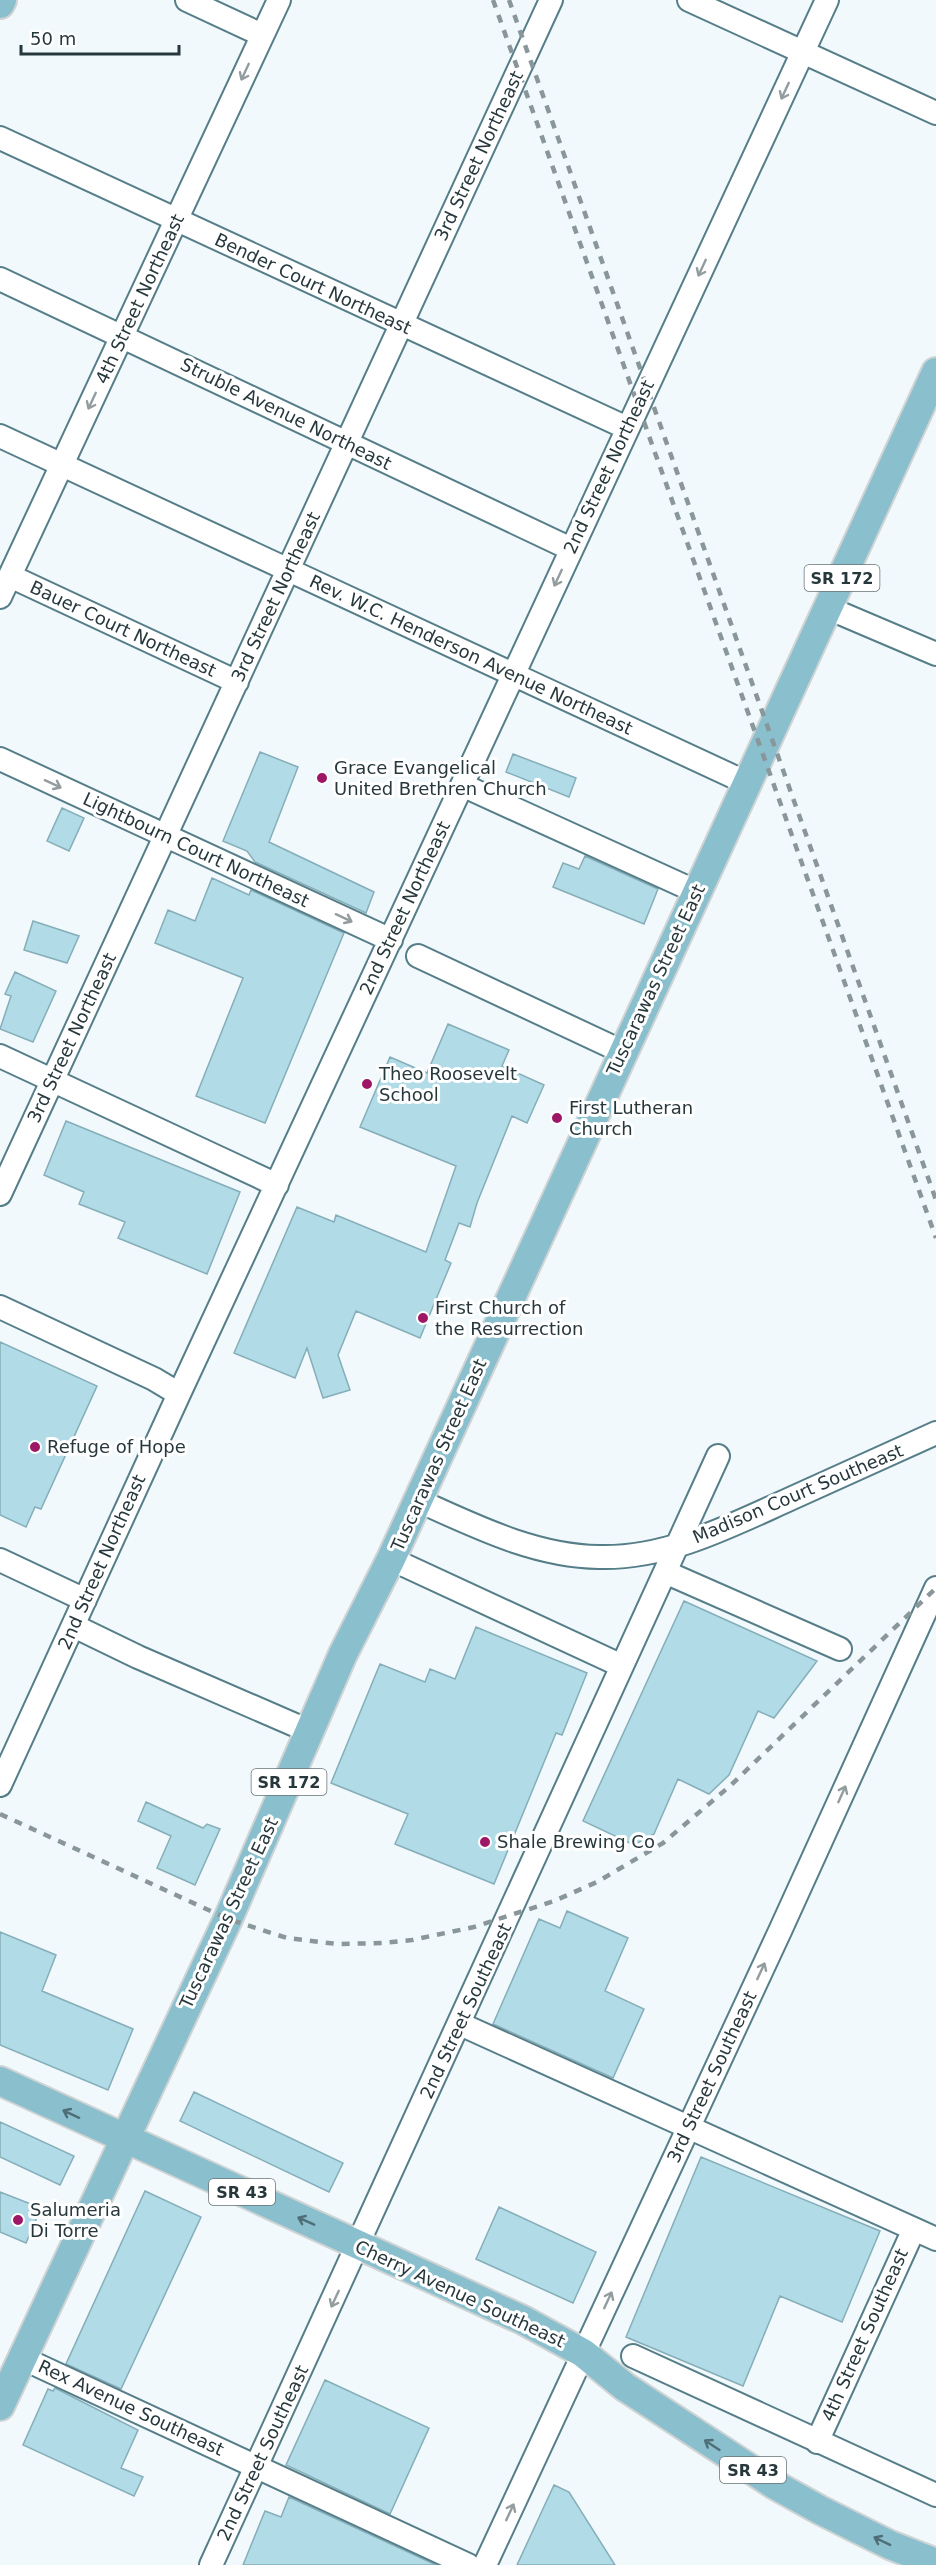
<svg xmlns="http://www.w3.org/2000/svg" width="936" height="2565" font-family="'DejaVu Sans',sans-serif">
	<rect width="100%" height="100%" fill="#f1f9fc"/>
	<path fill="#b1dbe7" stroke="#85aeb9" stroke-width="1.5" d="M260 752 298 767 269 842 374 892 366 913 255 862 247 851 223 841Z
		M513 754 576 778 569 797 506 772Z
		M62 808 84 818 69 851 47 841Z
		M585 856 658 889 644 924 553 887 563 863 579 869Z
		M212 878 249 895 251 890 344 933 265 1123 196 1096 243 978 155 943 168 910 195 921Z
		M33 921 79 936 67 963 24 950Z
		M15 972 56 991 33 1042 0 1029 11 996 5 994Z
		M448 1024 509 1050 502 1066 544 1085 527 1123 512 1116 477 1203 470 1227 459 1223 445 1260 451 1263 420 1338 356 1311 338 1355 350 1390 323 1398 307 1348 295 1378 234 1353 297 1207 334 1222 336 1215 426 1252 456 1166 360 1127 390 1057 427 1073Z
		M66 1121 240 1192 207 1274 118 1238 125 1222 79 1204 84 1192 44 1175Z
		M0 1342 97 1386 41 1509 35 1507 26 1527 0 1515Z
		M684 1601 817 1661 774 1718 758 1711 729 1775 709 1794 678 1779 654 1834 634 1845 583 1821Z
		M476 1627 587 1673 562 1735 556 1733 494 1884 395 1844 408 1814 331 1783 380 1664 425 1682 430 1669 455 1679Z
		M146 1802 203 1828 207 1824 220 1829 195 1885 157 1868 171 1836 138 1821Z
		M567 1911 628 1938 605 1991 644 2009 613 2078 493 2024 539 1919 560 1928Z
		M0 1932 56 1955 42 1991 133 2029 108 2090 0 2045Z
		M194 2092 343 2163 329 2192 180 2121Z
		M0 2122 74 2156 60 2185 0 2157Z
		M701 2157 880 2231 842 2322 780 2296 743 2386 626 2337Z
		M145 2191 201 2217 121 2389 66 2364Z
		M0 2192 41 2208 26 2243 0 2232Z
		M499 2207 596 2252 573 2303 476 2259Z
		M325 2380 429 2428 390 2514 286 2465Z
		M55 2388 138 2430 121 2468 143 2477 134 2496 23 2445 48 2389 53 2391Z
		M554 2485 569 2492 615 2565H517Z
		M289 2497 436 2565H243L265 2511 281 2517Z"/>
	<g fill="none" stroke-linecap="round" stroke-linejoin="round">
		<g stroke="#567e89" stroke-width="26">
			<path id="minor" d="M187 0 262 35
				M689 0 936 113
				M0 138 627 428
				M0 279 571 549
				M0 436 747 783
				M10 576 237 682
				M0 597 279 0
				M828 608 936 654
				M0 759 391 940
				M462 785 697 892
				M418 956 623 1052
				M0 1056 277 1185
				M0 1194 551 0
				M0 1307 154 1379 179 1394
				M417 1500C475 1526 534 1556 599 1557 667 1559 730 1526 790 1499 839 1477 887 1455 936 1433
				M391 1559 622 1666
				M0 1560 85 1600
				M665 1572 840 1649
				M74 1626 138 1657 311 1732
				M0 1785 179 1394 827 0
				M460 2024 936 2239
				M633 2356 936 2495
				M22 2358 468 2565
				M817 2442 914 2229
				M211 2565 718 1456
				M485 2565 780 1931 936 1588"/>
		</g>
		<g stroke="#cfd3d4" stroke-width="32">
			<path id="major" d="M0 4 2 0
				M0 2081 523 2320 583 2353 625 2387 775 2485 820 2510 890 2545 936 2563
				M0 2406 228 1919 343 1654 391 1559 936 372"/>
		</g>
		<use href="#minor" stroke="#fff" stroke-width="22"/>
		<use href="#major" stroke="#8abfcd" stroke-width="28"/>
		<path stroke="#89969a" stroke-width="4.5" stroke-dasharray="8 8" stroke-linecap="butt" d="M493 0 936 1238
			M509 0 936 1200
			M0 1814 228 1919 287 1938 337 1944 383 1943 412 1940 474 1927 554 1901 597 1882 663 1843 730 1786 936 1588"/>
	</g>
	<defs><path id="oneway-shaft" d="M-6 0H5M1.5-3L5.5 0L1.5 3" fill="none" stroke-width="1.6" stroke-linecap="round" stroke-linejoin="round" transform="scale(1.5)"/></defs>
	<g stroke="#939c9e">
		<use href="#oneway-shaft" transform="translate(245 72) rotate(115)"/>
		<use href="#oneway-shaft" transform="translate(785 91) rotate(115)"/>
		<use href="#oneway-shaft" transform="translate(702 268) rotate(115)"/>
		<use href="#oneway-shaft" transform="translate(92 401) rotate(115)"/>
		<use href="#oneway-shaft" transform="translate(558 578) rotate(115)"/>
		<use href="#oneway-shaft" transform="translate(53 784) rotate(25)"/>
		<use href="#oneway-shaft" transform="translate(344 918) rotate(25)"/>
		<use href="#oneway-shaft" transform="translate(842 1794) rotate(-66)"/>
		<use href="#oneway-shaft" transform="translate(761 1971) rotate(-65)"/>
		<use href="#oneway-shaft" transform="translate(335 2299) rotate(115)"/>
		<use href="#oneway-shaft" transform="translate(608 2300) rotate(-65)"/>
		<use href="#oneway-shaft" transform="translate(510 2512) rotate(-65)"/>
	</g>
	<g stroke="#4f6e77">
		<use href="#oneway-shaft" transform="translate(71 2114) rotate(-155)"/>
		<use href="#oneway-shaft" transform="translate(306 2221) rotate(-156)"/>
		<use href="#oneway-shaft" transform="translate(712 2445) rotate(-147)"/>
		<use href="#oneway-shaft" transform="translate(882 2541) rotate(-154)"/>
	</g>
	<g fill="#9e1766" stroke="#fff" stroke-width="2">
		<circle cx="322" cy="778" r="6"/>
		<circle cx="367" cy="1084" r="6"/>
		<circle cx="557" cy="1118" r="6"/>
		<circle cx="423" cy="1318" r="6"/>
		<circle cx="35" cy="1447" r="6"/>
		<circle cx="485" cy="1842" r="6"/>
		<circle cx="18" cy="2220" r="6"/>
	</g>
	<g text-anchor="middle" stroke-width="6" stroke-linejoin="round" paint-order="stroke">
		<g fill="#fff" stroke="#687477" stroke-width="1.5">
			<rect x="804.5" y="565" width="75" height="26" rx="4.5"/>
			<rect x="251.5" y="1769" width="75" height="26" rx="4.5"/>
			<rect x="209" y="2179" width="66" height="26" rx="4.5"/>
			<rect x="720" y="2457" width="66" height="26" rx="4.5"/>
		</g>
		<g font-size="16" font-weight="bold" fill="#27383d">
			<text x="842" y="584">SR 172</text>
			<text x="289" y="1788">SR 172</text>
			<text x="242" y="2198">SR 43</text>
			<text x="753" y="2476">SR 43</text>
		</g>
		<g font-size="18" fill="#27383d" stroke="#fff">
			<text transform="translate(479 156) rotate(-65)" y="6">3rd Street Northeast</text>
			<text transform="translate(313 284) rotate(25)" y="6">Bender Court Northeast</text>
			<text transform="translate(140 299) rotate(-65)" y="6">4th Street Northeast</text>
			<text transform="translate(286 414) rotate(26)" y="6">Struble Avenue Northeast</text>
			<text transform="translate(609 467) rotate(-65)" y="6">2nd Street Northeast</text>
			<text transform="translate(276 597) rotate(-65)" y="6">3rd Street Northeast</text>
			<text transform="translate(123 629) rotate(25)" y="6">Bauer Court Northeast</text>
			<text transform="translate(471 655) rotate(25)" y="6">Rev. W.C. Henderson Avenue Northeast</text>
			<text transform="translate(196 850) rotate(25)" y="6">Lightbourn Court Northeast</text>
			<text transform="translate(405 908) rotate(-65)" y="6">2nd Street Northeast</text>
			<text transform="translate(656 980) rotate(-65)" y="6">Tuscarawas Street East</text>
			<text transform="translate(72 1038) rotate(-65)" y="6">3rd Street Northeast</text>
			<text transform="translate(439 1455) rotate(-66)" y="6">Tuscarawas Street East</text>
			<text transform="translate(798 1494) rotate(-23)" y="6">Madison Court Southeast</text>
			<text transform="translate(102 1562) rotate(-66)" y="6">2nd Street Northeast</text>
			<text transform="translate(229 1913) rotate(-65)" y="6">Tuscarawas Street East</text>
			<text transform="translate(466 2011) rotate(-65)" y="6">2nd Street Southeast</text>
			<text transform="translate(712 2077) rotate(-65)" y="6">3rd Street Southeast</text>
			<text transform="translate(460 2294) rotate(25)" y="6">Cherry Avenue Southeast</text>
			<text transform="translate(865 2335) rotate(-66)" y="6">4th Street Southeast</text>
			<text transform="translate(131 2408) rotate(25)" y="6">Rex Avenue Southeast</text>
			<text transform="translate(263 2453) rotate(-65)" y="6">2nd Street Southeast</text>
		</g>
		<g font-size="18" fill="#27383d" stroke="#fff" text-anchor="start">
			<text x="334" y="774">Grace Evangelical<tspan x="334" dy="21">United Brethren Church</tspan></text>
			<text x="379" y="1080">Theo Roosevelt<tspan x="379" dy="21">School</tspan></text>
			<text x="569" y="1114">First Lutheran<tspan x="569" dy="21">Church</tspan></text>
			<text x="435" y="1314">First Church of<tspan x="435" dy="21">the Resurrection</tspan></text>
			<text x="47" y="1453">Refuge of Hope</text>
			<text x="497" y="1848">Shale Brewing Co</text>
			<text x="30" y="2216">Salumeria<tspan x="30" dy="21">Di Torre</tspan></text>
		</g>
	</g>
	<path d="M21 45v9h158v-9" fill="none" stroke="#27383d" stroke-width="3"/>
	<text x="30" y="45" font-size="18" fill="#27383d" stroke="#ffffff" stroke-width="4.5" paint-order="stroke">50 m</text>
</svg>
